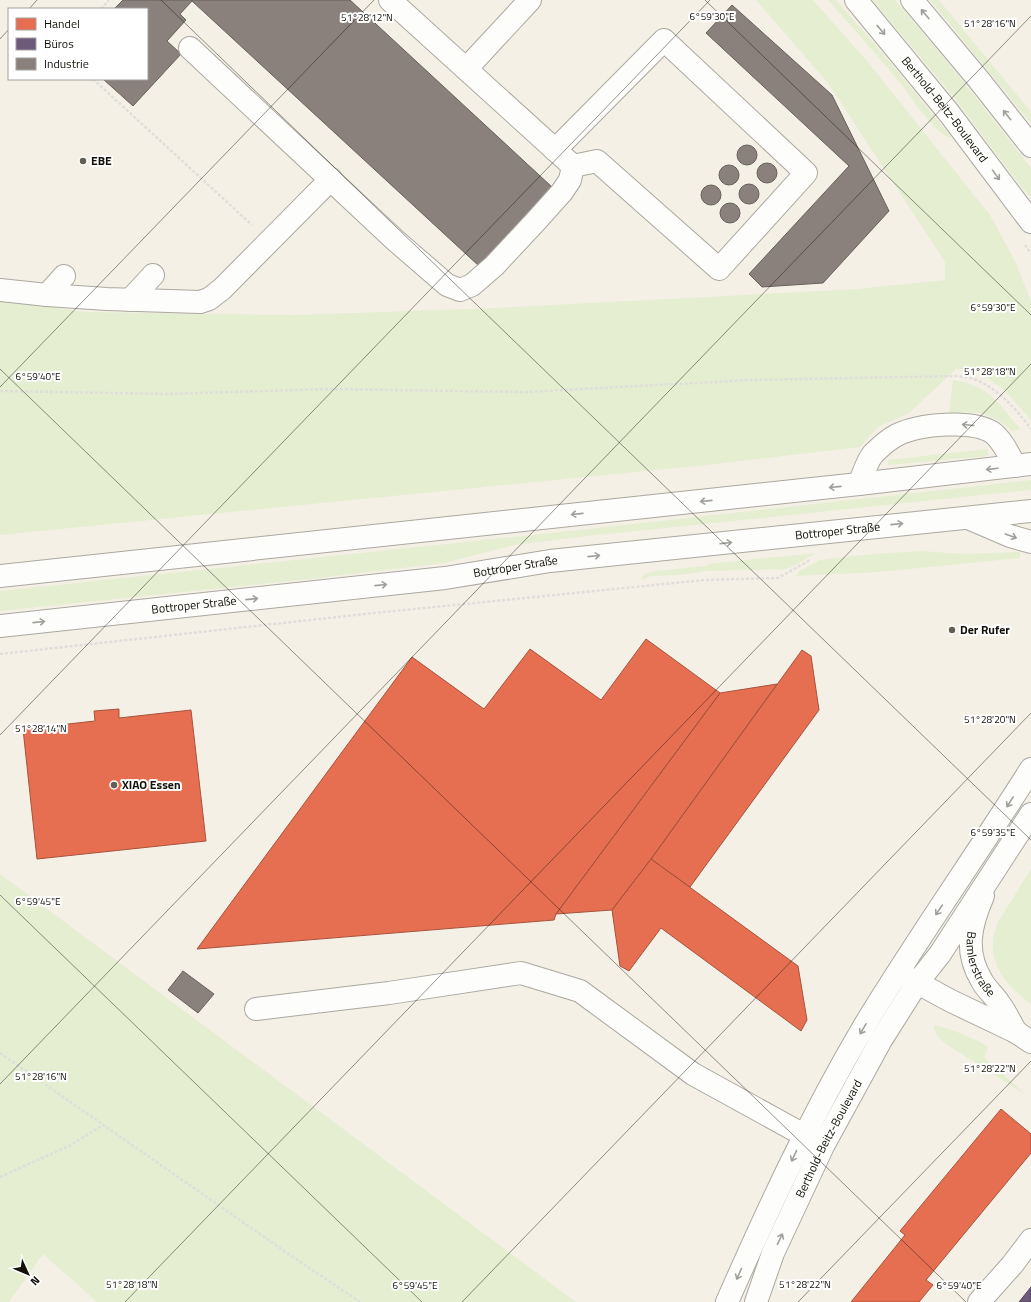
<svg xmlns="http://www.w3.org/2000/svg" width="1031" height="1302" font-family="'Titillium Web',sans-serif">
	<rect width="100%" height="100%" fill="#f4f0e6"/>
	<path fill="#e5eed1" d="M756 0H813L867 61 990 215 1015 261 1031 301V420L1005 391 981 373 956 369 909 413 878 427 860 447 706 465 0 535V300L86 312 296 315 495 308 857 289 945 280V262L828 83Z
		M828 0H836L891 63 951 137H948C934 131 912 99 902 85 878 56 853 28 828 0Z
		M872 0H895L959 76 1031 168V197L1022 188 953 96Z
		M930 0H939L1031 112V123Z
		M953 380C988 385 999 403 1020 429L1012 431C992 412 975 411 949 413Z
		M987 449 988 455 987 456 888 465V460Z
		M1031 480V490L588 536 515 545 444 563 319 578 0 611V591L551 533Z
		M922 551 964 554 1020 552V558L878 572 796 576 798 572 820 560 873 554Z
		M816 553 794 566 786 569 707 571 680 575 651 576 644 579 641 578 645 574 655 571 707 566 708 564Z
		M1031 869V1004C1003 984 983 958 998 922Z
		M0 874 576 1302H97L43 1254 9 1302H0Z
		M933 1026C941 1024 974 1039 984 1044L988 1047 984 1057 1026 1095 946 1044 938 1037Z"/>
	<path fill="#e76f51" stroke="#a7533c" d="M646 639 720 693 556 914 554 920 197 949 412 657 484 709 530 649 601 700Z
		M802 650 811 656 819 710 690 887 651 859Z
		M777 684 651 859 612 910 556 914 720 693Z
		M119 709V718L191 710 206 841 37 859 23 729 95 721 94 711Z
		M651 859 798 966 807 1020 801 1031 661 928 629 971 620 966 612 910Z
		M1001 1109 1031 1134V1153L926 1280 933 1285 919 1302H851L905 1235 900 1231Z"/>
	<path fill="#6d597a" stroke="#524358" d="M1031 1287V1302H1019Z"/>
	<path fill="#8a817c" stroke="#665f5a" d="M123 0H350L552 187 479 266 192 1 180 14 186 20 167 41 181 54 133 106 103 79H147V9H114Z
		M732 5 832 95 889 211 823 283 762 287 749 274 849 166 706 33Z
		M737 155a10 10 0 1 1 20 0a10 10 0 1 1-20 0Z
		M757 173a10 10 0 1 1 20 0a10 10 0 1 1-20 0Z
		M719 175a10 10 0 1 1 20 0a10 10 0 1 1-20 0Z
		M739 194a10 10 0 1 1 20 0a10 10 0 1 1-20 0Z
		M701 195a10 10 0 1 1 20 0a10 10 0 1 1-20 0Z
		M720 213a10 10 0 1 1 20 0a10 10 0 1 1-20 0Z
		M183 971 214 994 198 1013 168 990Z"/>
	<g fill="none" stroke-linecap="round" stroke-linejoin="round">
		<g stroke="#aba8a0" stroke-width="24">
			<g id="minor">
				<path d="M190 48 395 240 447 285 460 290 472 285 494 266 536 221 562 192 570 180 573 166 390 0"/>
				<path d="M466 69 530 0"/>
				<path d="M555 150 664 40 806 173 719 269 597 161 573 166"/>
				<path d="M0 290 47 295 107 299 200 302 209 299 222 289 331 179"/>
				<path d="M47 295 64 276"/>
				<path d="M130 300 153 275"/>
				<path d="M859 484C863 475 867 461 873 454 880 447 889 439 897 435 919 424 973 419 993 433 1003 441 1009 455 1015 466"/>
				<path id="s1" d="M983 896C970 926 964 952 982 981 986 989 994 995 999 1003 1006 1012 1010 1022 1016 1032"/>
				<path d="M901 974 951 1001 1016 1032 1031 1042"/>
				<path d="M256 1009 389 993 521 973 580 991 693 1074 820 1144"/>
				<path d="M979 1302 1012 1265 1031 1240"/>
			</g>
		</g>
		<g stroke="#aba8a0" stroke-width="24">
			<g id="major">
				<path id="s2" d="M856 0 949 113 1031 222"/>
				<path d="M912 0 979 80 1031 146"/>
				<path d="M968 518 1010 536 1031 542"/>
				<path d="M0 576 859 484 1031 464"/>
				<path id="s3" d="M0 626 445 578 550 561 1031 511"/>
				<path d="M727 1302C768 1209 811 1116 863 1028 916 940 976 856 1031 769"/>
				<path id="s4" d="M756 1302 773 1253 823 1146 881 1040 917 983 940 954 1031 814"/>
			</g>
		</g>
		<path stroke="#e0dedb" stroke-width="2.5" stroke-dasharray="3 2" stroke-linecap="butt" d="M101 9 109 0
			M93 79 252 225
			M1025 245 1031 254
			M0 391 167 394 328 389 526 392 751 380 958 376C965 377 972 378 979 381 1000 391 1017 410 1031 429
			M0 654 374 613 705 580 778 578 810 560
			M0 1053 290 1255 360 1302
			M0 1177 71 1145 103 1125"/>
		<use href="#minor" stroke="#fdfdfb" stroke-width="22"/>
		<use href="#major" stroke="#fdfdfb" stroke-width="22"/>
	</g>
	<defs><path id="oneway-shaft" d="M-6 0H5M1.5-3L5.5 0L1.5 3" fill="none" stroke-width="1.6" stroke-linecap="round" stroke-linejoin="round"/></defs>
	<g stroke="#9f9f9b">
		<use href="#oneway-shaft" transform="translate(925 14) rotate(-130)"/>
		<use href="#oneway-shaft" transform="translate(881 30) rotate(50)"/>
		<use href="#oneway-shaft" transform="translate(1007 115) rotate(-128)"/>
		<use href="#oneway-shaft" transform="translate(996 175) rotate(54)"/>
		<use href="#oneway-shaft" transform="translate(968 425) rotate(-175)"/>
		<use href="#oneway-shaft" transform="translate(992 469) rotate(173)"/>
		<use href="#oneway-shaft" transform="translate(835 487) rotate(174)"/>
		<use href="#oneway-shaft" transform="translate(706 501) rotate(174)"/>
		<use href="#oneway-shaft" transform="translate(577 514) rotate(174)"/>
		<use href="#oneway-shaft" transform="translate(897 524) rotate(-6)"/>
		<use href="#oneway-shaft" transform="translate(1011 536) rotate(20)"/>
		<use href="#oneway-shaft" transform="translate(726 543) rotate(-7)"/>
		<use href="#oneway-shaft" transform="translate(594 556) rotate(-6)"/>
		<use href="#oneway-shaft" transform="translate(381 585) rotate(-6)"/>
		<use href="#oneway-shaft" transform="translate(252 599) rotate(-6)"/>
		<use href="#oneway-shaft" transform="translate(39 622) rotate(-6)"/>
		<use href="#oneway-shaft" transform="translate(1010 802) rotate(122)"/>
		<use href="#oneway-shaft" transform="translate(939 910) rotate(124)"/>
		<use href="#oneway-shaft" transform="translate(863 1029) rotate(120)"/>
		<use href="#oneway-shaft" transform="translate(794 1156) rotate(115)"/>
		<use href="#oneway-shaft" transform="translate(780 1239) rotate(-65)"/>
		<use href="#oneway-shaft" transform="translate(739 1274) rotate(114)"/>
	</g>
	<path fill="none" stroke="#13110a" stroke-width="1" stroke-opacity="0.45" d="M161 0 1031 840M705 0 1031 315M29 9 37 0M0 39 9 29M0 369 966 1302M0 387 374 0M0 735 710 0M0 895 422 1302M0 1084 1031 16M125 1302 1031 364M462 1302 1031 713M798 1302 1031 1061"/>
	<g fill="#625f57" stroke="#fff" stroke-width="1.5">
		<circle cx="83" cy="161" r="4"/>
		<circle cx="952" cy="630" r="4"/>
		<circle cx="114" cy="785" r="4"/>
	</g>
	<g text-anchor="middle" stroke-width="4" stroke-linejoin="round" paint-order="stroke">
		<g font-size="12" fill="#13110a" stroke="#fff">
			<text dy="4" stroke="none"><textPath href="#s2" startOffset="141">Berthold-Beitz-Boulevard</textPath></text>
			<text dy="4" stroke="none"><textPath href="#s3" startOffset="843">Bottroper Straße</textPath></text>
			<text dy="4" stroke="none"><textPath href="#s3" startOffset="519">Bottroper Straße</textPath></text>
			<text dy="4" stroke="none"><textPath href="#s3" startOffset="195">Bottroper Straße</textPath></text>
			<text dy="4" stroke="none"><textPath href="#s1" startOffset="72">Bamlerstraße</textPath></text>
			<text dy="4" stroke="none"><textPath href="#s4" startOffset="179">Berthold-Beitz-Boulevard</textPath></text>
		</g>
		<g font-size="12" font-weight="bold" fill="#13110a" stroke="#fff" text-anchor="start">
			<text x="91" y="165">EBE</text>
			<text x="960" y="634">Der Rufer</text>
			<text x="122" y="789">XIAO Essen</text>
		</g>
	</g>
	<g font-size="10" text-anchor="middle" fill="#13110a" stroke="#fff" stroke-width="4" stroke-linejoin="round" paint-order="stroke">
		<text x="712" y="20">6°59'30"E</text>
		<text x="367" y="21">51°28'12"N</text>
		<text x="990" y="27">51°28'16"N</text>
		<text x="993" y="311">6°59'30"E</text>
		<text x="990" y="375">51°28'18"N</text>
		<text x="38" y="380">6°59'40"E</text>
		<text x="990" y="723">51°28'20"N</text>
		<text x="41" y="732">51°28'14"N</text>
		<text x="993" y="836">6°59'35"E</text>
		<text x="38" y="905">6°59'45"E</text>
		<text x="990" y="1072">51°28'22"N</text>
		<text x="41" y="1080">51°28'16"N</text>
		<text x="132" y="1288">51°28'18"N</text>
		<text x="805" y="1288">51°28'22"N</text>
		<text x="415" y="1289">6°59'45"E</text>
		<text x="959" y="1289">6°59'40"E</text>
	</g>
	<rect x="8" y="8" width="140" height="72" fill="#ffffff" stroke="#a1a09d"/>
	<rect x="16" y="18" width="20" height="12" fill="#e76f51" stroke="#a1a09d"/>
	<text x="44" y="28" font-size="12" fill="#13110a">Handel</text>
	<rect x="16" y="38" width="20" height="12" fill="#6d597a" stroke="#a1a09d"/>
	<text x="44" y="48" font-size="12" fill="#13110a">Büros</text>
	<rect x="16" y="58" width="20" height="12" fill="#8a817c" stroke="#a1a09d"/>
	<text x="44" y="68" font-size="12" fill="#13110a">Industrie</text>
	<g transform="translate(28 1274) rotate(134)" stroke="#ffffff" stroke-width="3" paint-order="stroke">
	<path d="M0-3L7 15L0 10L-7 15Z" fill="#13110a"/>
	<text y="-6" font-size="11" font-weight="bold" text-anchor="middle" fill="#13110a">N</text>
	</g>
</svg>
